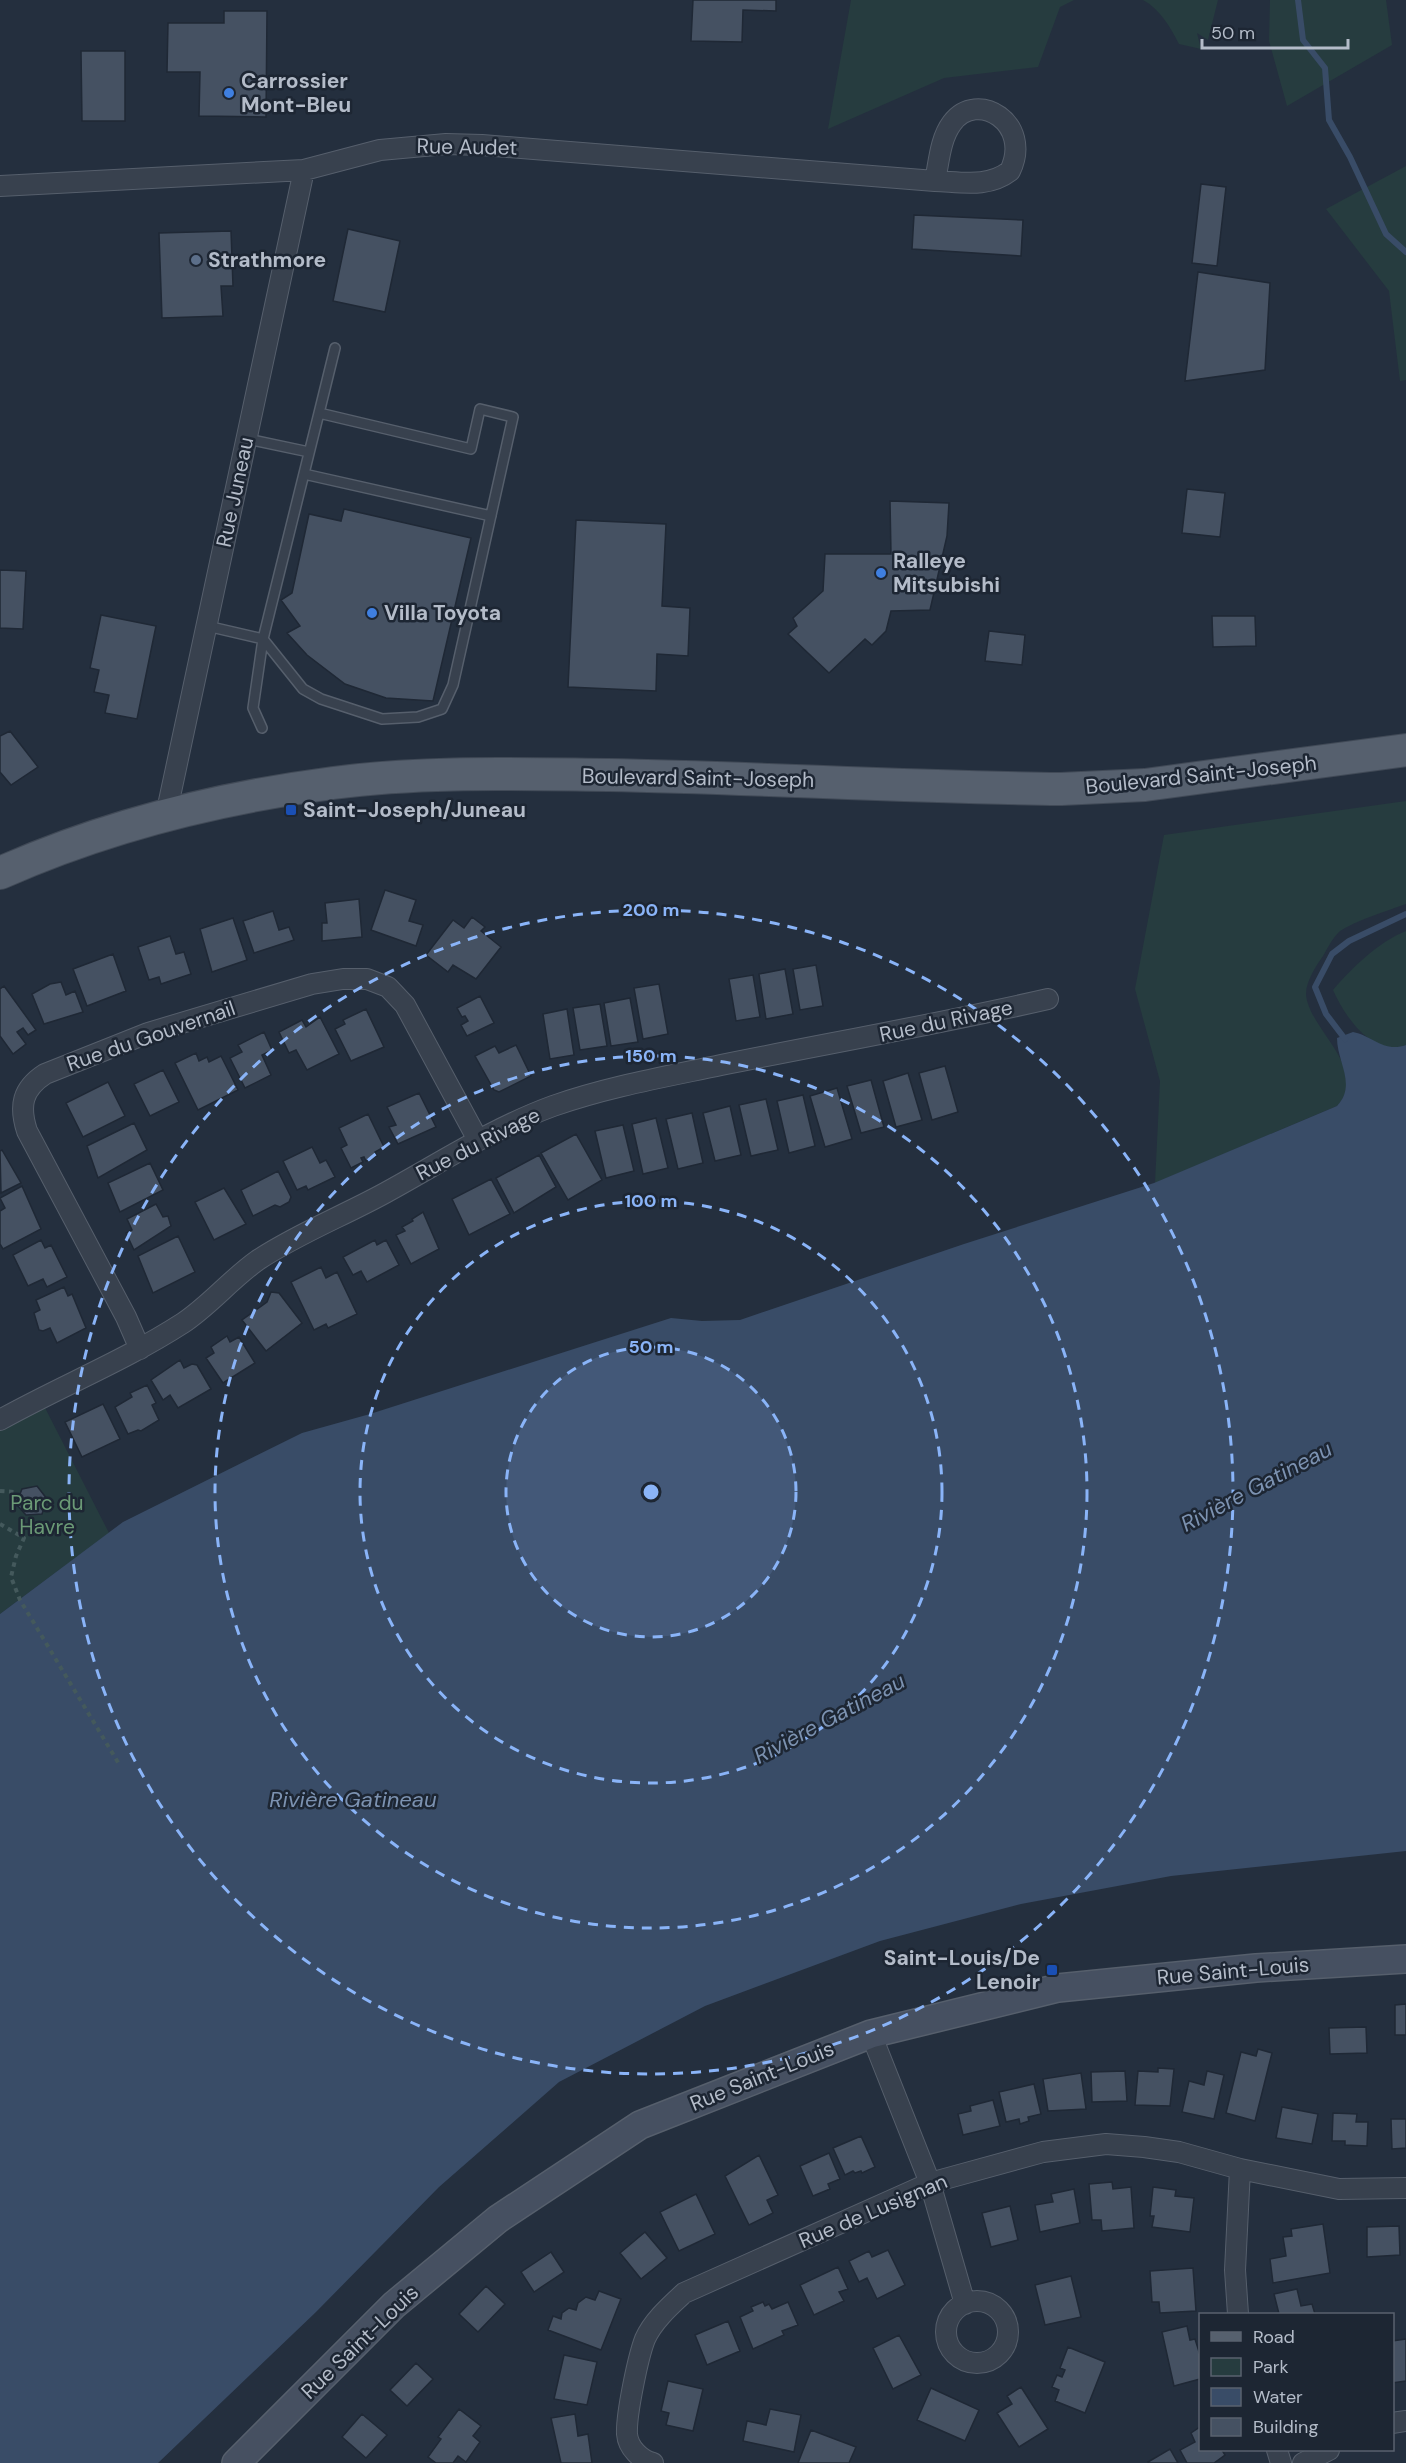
<svg xmlns="http://www.w3.org/2000/svg" width="1406" height="2463" font-family="'DM Sans',sans-serif">
	<rect width="100%" height="100%" fill="#242f3e"/>
	<path fill="#263c3f" d="M851 0H1074L1060 7 1038 67 944 78 828 129Z
		M1143 0H1218L1208 40 1197 33 1201 49 1179 44C1171 28 1160 9 1143 0Z
		M1270 0H1386L1392 45 1287 106 1269 41Z
		M1406 166V380L1400 381 1389 291 1326 209Z
		M1406 801V904C1392 909 1346 924 1338 933 1332 939 1327 949 1323 956 1316 966 1306 981 1306 994 1308 1029 1371 1069 1337 1106L1155 1183 1160 1081 1135 989 1164 835Z
		M1406 931V1045C1372 1057 1345 1017 1333 990 1352 968 1378 942 1406 931Z
		M40 1398 109 1533 0 1614V1420Z"/>
	<path fill="#394c67" d="M1353 1032C1373 1036 1384 1053 1406 1045V1851L1171 1876 1021 1904 880 1941 705 2006 559 2082 439 2187 316 2312 158 2463H0V1614L123 1522 302 1433 370 1414 671 1318 702 1321 740 1320 964 1244 1154 1183 1337 1106C1357 1085 1337 1062 1337 1038Z"/>
	<g fill="none" stroke-linecap="round" stroke-linejoin="round">
		<path stroke="#394c67" stroke-width="6" d="M1298 0 1303 40 1325 68 1329 120 1350 157 1386 234 1406 252
			M1345 1039 1326 1014 1315 987 1332 954 1349 941 1406 914"/>
	</g>
	<path fill="#455162" stroke="#1f2835" stroke-width="1.5" d="M693 0H776V11L743 10 742 42 691 41Z
		M224 11H267L266 117 199 116 200 72H167L168 23H224Z
		M81 51H125V121H82Z
		M1201 184 1226 187 1217 266 1192 263Z
		M914 215 1023 220 1021 256 912 249Z
		M348 229 400 241 385 312 333 301Z
		M231 231 233 286H221L223 316 162 318 159 233Z
		M1198 272 1270 283 1265 370 1185 381Z
		M1187 489 1225 493 1220 537 1182 533Z
		M890 501 949 503 947 536 930 610 891 611 886 631 872 645 865 639 829 673 788 634 797 626 793 618 823 591 825 554H891Z
		M344 509 471 538 433 701 386 698 345 684 307 655 287 633 300 626 281 600 292 593 309 514 341 521Z
		M576 520 666 524 662 606 690 608 688 656 657 654 656 691 568 687Z
		M0 570 26 571 23 629 0 628Z
		M101 615 156 626 137 719 105 713 109 695 94 692 99 670 90 668Z
		M1212 616H1255L1256 646 1213 647Z
		M989 631 1025 635 1022 665 985 661Z
		M10 731 38 767 11 785 0 772V736Z
		M385 890 416 900 409 921 423 925 416 946 371 930Z
		M359 899 362 937 322 941V923H327L325 903Z
		M273 911 279 930 289 927 294 940 254 953 243 921Z
		M472 917 485 927 481 931 501 947 476 979 453 965 448 972 426 955 453 920 464 928Z
		M233 918 247 960 212 972 200 929Z
		M170 936 176 954 184 952 191 974 161 984 159 977 149 980 138 947Z
		M113 954 126 991 87 1006 73 969Z
		M816 965 823 1006 800 1010 793 969Z
		M785 969 793 1014 766 1019 759 974Z
		M753 975 760 1017 736 1021 729 979Z
		M61 982 66 995 75 991 83 1012 44 1024 32 994 50 984Z
		M659 984 668 1034 643 1039 634 988Z
		M4 986 36 1030 28 1035 23 1028 17 1032 26 1044 13 1054 0 1036V989Z
		M480 996 494 1023 467 1036 461 1025 468 1021 465 1016 462 1017 457 1008Z
		M630 998 638 1042 611 1046 604 1003Z
		M600 1004 607 1046 580 1050 573 1008Z
		M366 1009 384 1047 351 1061 335 1029 345 1024 343 1020Z
		M567 1009 574 1055 550 1059 543 1014Z
		M320 1017 339 1054 307 1070 296 1050 289 1053 279 1032 302 1020 306 1027Z
		M264 1032 272 1050 262 1055 271 1075 245 1088 230 1058 242 1052 238 1045Z
		M516 1045 531 1076 499 1092 494 1090 475 1056 495 1046 499 1053Z
		M196 1053 199 1061 207 1057 209 1062 221 1056 238 1090 198 1110 175 1063Z
		M945 1066 958 1112 932 1120 919 1073Z
		M163 1070 179 1102 150 1116 134 1084Z
		M908 1073 922 1120 896 1127 883 1081Z
		M871 1080 884 1127 861 1133 847 1086Z
		M108 1082 125 1116 83 1137 66 1103Z
		M837 1088 852 1139 825 1147 810 1096Z
		M419 1093 436 1127 398 1144 389 1127 396 1125 387 1107Z
		M803 1095 815 1146 789 1153 777 1101Z
		M766 1099 778 1150 751 1156 739 1105Z
		M730 1106 741 1155 715 1161 703 1113Z
		M692 1113 703 1163 678 1169 666 1119Z
		M368 1114 384 1147 375 1152 377 1156 366 1161 364 1157 361 1158 363 1162 351 1168 341 1148 347 1145 339 1128Z
		M656 1118 668 1168 643 1174 632 1124Z
		M134 1123 147 1150 98 1178 87 1146Z
		M623 1125 634 1171 606 1178 595 1131Z
		M576 1134 602 1180 568 1200 541 1153Z
		M312 1147 320 1163 326 1160 335 1177 308 1190 306 1186 297 1190 283 1161Z
		M2 1150 21 1183 1 1193 0 1151Z
		M539 1155 556 1187 514 1213 496 1178Z
		M150 1163 163 1190 120 1212 108 1183Z
		M278 1171 291 1197 289 1202 280 1207 275 1205 253 1216 241 1190Z
		M491 1179 510 1214 469 1235 452 1199Z
		M22 1186 41 1229 3 1249 0 1244V1211L5 1208 0 1198Z
		M224 1188 246 1224 214 1240 195 1202Z
		M156 1204 163 1217 168 1216 171 1226 134 1250 126 1233 132 1230 127 1219Z
		M423 1212 439 1249 411 1264 396 1235 405 1231 402 1227 413 1221 412 1219Z
		M178 1236 195 1272 153 1293 138 1256Z
		M41 1240 45 1248 51 1245 67 1277 47 1287 43 1279 28 1286 13 1255Z
		M375 1240 377 1245 386 1240 399 1265 367 1282 361 1271 353 1275 343 1257Z
		M321 1267 326 1278 337 1272 357 1314 328 1328 326 1324 314 1330 291 1282Z
		M64 1287 68 1296 72 1294 86 1328 57 1343 50 1328 43 1331 39 1330 34 1313 40 1310 36 1300Z
		M271 1292 279 1293 302 1323 266 1351 242 1320 267 1302Z
		M227 1336 230 1342 239 1337 255 1363 223 1383 206 1358 214 1353 211 1347Z
		M180 1360 184 1368 192 1364 197 1365 211 1389 178 1408 170 1395 163 1400 151 1380Z
		M147 1385 156 1403 152 1405 159 1420 141 1431 138 1430 128 1434 115 1407 132 1397 130 1393Z
		M103 1404 120 1439 82 1457 65 1422Z
		M37 1486 47 1499 42 1514 26 1515 16 1504 22 1489Z
		M1406 2004V2035H1395V2005Z
		M1366 2027 1367 2053 1330 2054 1329 2028Z
		M1258 2049 1272 2053 1255 2121 1226 2113 1241 2052 1256 2056Z
		M1158 2068 1174 2069 1170 2106 1135 2105 1138 2071 1158 2072Z
		M1125 2071 1127 2101 1092 2102 1091 2072Z
		M1207 2071 1224 2075 1214 2119 1182 2112 1189 2081 1204 2085Z
		M1081 2073 1086 2109 1048 2111 1043 2079Z
		M1034 2084 1041 2114 1028 2117 1029 2121 1020 2124 1019 2119 1006 2122 999 2092Z
		M993 2100 1000 2126 963 2135 958 2114 971 2111 970 2106Z
		M1282 2107 1318 2114 1312 2144 1276 2138Z
		M1333 2113 1357 2114 1356 2122H1368L1367 2146 1345 2145V2141H1332Z
		M1391 2119H1406V2148L1392 2149Z
		M861 2136 875 2167 862 2173 861 2171 855 2173 853 2171 845 2175 833 2148Z
		M829 2153 840 2179 828 2184 830 2189 813 2196 800 2166Z
		M759 2155 778 2195 767 2200 773 2213 749 2225 725 2176Z
		M1112 2182 1113 2189 1131 2187 1134 2228 1102 2231 1101 2220H1092L1089 2184Z
		M1153 2187 1176 2190 1175 2196 1194 2198 1190 2232 1152 2227 1154 2216H1150Z
		M1074 2189 1080 2223 1040 2232 1035 2205 1053 2202 1051 2194Z
		M696 2194 715 2234 679 2251 660 2212Z
		M1010 2206 1018 2240 991 2247 982 2213Z
		M1323 2224 1330 2273 1273 2283 1270 2259 1286 2256 1283 2237 1292 2236 1291 2229Z
		M1399 2226 1400 2255 1367 2257V2227Z
		M645 2232 667 2258 641 2279 620 2253Z
		M888 2250 905 2285 877 2299 867 2278 859 2282 849 2261 869 2251 872 2257Z
		M551 2252 564 2272 534 2292 521 2272Z
		M838 2267 848 2289 839 2292 844 2301 814 2315 800 2285Z
		M1193 2268 1196 2311 1160 2313 1159 2302H1152L1150 2271Z
		M1071 2276 1081 2317 1045 2325 1035 2285Z
		M486 2286 505 2304 478 2332 459 2314Z
		M1297 2289 1301 2306 1312 2304 1315 2314H1279L1274 2294Z
		M599 2291 621 2299 601 2350 548 2330 553 2316 561 2319 562 2313 569 2308 576 2310 578 2303 586 2297 595 2300Z
		M763 2302 765 2306 769 2304 772 2309 788 2302 798 2325 782 2331 784 2335 753 2349 740 2317 753 2311 751 2307Z
		M728 2321 740 2351 707 2365 695 2335Z
		M1187 2326 1190 2340 1195 2339 1200 2355V2379L1174 2386 1162 2332Z
		M899 2335 921 2375 893 2389 873 2348Z
		M1406 2339V2381L1392 2383V2341Z
		M1068 2347 1105 2362 1085 2413 1055 2401 1059 2390 1052 2387 1057 2375 1062 2377 1065 2370 1060 2368Z
		M564 2355 597 2362 587 2405 554 2399Z
		M416 2363 433 2379 407 2406 390 2390Z
		M668 2381 703 2389 693 2431 666 2425 669 2413 661 2411Z
		M1021 2387 1048 2429 1019 2447 997 2413 1012 2404 1007 2396Z
		M931 2388 979 2410 965 2441 917 2420Z
		M459 2409 481 2426 473 2436 480 2442 466 2462 458 2456 453 2463H436L428 2457 441 2439 438 2437Z
		M770 2409 801 2415 794 2452 743 2441 747 2421 766 2425Z
		M362 2414 387 2435 366 2458 342 2437Z
		M575 2414 578 2436 588 2434 592 2463H561L551 2418Z
		M1200 2427V2450H1222L1225 2455 1214 2463H1187L1180 2450 1195 2442 1191 2433Z
		M811 2430 856 2447 849 2463H798Z
		M1170 2449 1178 2463H1149L1148 2462Z"/>
	<g fill="none" stroke-linecap="round" stroke-linejoin="round">
		<g stroke="#565f6c" stroke-width="12">
			<path id="service" d="M247 439 309 452
				M304 474 491 516
				M207 626 263 639 303 689 321 699 382 719 418 717 442 709 453 685 513 417 480 409 471 449 319 413 335 348
				M262 728 253 708 263 639 319 413"/>
		</g>
		<g stroke="#565f6c" stroke-width="22">
			<path id="minor" d="M0 186 304 170 380 150 446 144 482 145 935 181C962 182 988 188 1010 171 1033 123 977 89 952 123 940 139 939 162 935 181
				M166 815 304 170
				M140 1349 126 1317 27 1131C19 1106 22 1089 45 1074L148 1033 312 984 343 979H367L388 987 405 1005 478 1140
				M0 1420C61 1386 124 1361 183 1323 210 1305 231 1279 258 1260 297 1234 343 1216 385 1193 440 1163 493 1128 553 1106 607 1087 664 1077 721 1065 830 1043 939 1024 1048 999
				M871 2034 930 2183 965 2304
				M946 2332a31 31 0 1 1 62 0a31 31 0 1 1-62 0Z
				M1238 2314 1235 2270 1240 2169
				M1392 2423 1406 2421
				M1277 2450 1281 2463
				M653 2463C641 2460 628 2448 627 2434 626 2415 638 2357 645 2339 653 2321 670 2306 684 2293L930 2183 1043 2152 1106 2144 1144 2147 1179 2152 1240 2169 1339 2189 1406 2188
				M1303 2463 1329 2450"/>
		</g>
		<g stroke="#565f6c" stroke-width="30">
			<path id="secondary" d="M236 2463 394 2305 498 2219 640 2125 871 2034 1058 1988 1256 1968 1406 1959"/>
		</g>
		<g stroke="#414a57" stroke-width="34">
			<path id="primary" d="M0 873C106 826 218 798 333 783 423 771 516 774 608 775 759 778 910 787 1061 789L1145 785 1406 750"/>
		</g>
		<path stroke="#44595c" stroke-width="4" stroke-dasharray="4.5 4.5" stroke-linecap="butt" d="M0 1491 15 1492
			M0 1524 24 1538 16 1556 11 1577 20 1600 119 1764"/>
		<use href="#service" stroke="#38414e" stroke-width="9"/>
		<use href="#minor" stroke="#38414e" stroke-width="20"/>
		<use href="#secondary" stroke="#465061" stroke-width="27"/>
		<use href="#primary" stroke="#56606e" stroke-width="32"/>
	</g>
	<circle cx="651" cy="1492" r="145" fill="#8ab4f8" fill-opacity=".12"/>
	<g fill="none" stroke="#8ab4f8" stroke-width="3" stroke-dasharray="10 8">
		<circle cx="651" cy="1492" r="145"/>
		<circle cx="651" cy="1492" r="291"/>
		<circle cx="651" cy="1492" r="436"/>
		<circle cx="651" cy="1492" r="582"/>
	</g>
	<g fill="#3f7fe0" stroke="#1d2633" stroke-width="2">
		<circle cx="229" cy="93" r="6"/>
		<circle cx="881" cy="573" r="6"/>
		<circle cx="372" cy="613" r="6"/>
	</g>
	<circle fill="#5c6f8a" stroke="#1d2633" stroke-width="2" cx="196" cy="260" r="6"/>
	<g fill="#1a4fb4" stroke="#1d2633" stroke-width="2">
		<rect x="285" y="804" width="12" height="12" rx="3"/>
		<rect x="1046" y="1964" width="12" height="12" rx="3"/>
	</g>
	<g text-anchor="middle" stroke-width="5" stroke-linejoin="round" paint-order="stroke">
		<g font-size="21" font-weight="bold" fill="#b4bcc9" stroke="#1d2633" text-anchor="start">
			<text x="241" y="88">Carrossier<tspan x="241" dy="24">Mont-Bleu</tspan></text>
			<text x="208" y="267">Strathmore</text>
			<text x="893" y="568">Ralleye<tspan x="893" dy="24">Mitsubishi</tspan></text>
			<text x="384" y="620">Villa Toyota</text>
			<text x="303" y="817">Saint-Joseph/Juneau</text>
			<text x="1040" y="1965" text-anchor="end">Saint-Louis/De<tspan x="1040" dy="24">Lenoir</tspan></text>
		</g>
		<g font-size="21" fill="#b4bcc9" stroke="#1d2633">
			<text transform="translate(467 147) rotate(1)" y="7">Rue Audet</text>
			<text transform="translate(235 492) rotate(-78)" y="7">Rue Juneau</text>
			<text transform="translate(1201 775) rotate(-6)" y="7">Boulevard Saint-Joseph</text>
			<text transform="translate(698 778) rotate(1)" y="7">Boulevard Saint-Joseph</text>
			<text transform="translate(946 1021) rotate(-12)" y="7">Rue du Rivage</text>
			<text transform="translate(151 1036) rotate(-19)" y="7">Rue du Gouvernail</text>
			<text transform="translate(478 1144) rotate(-27)" y="7">Rue du Rivage</text>
			<text transform="translate(1233 1971) rotate(-5)" y="7">Rue Saint-Louis</text>
			<text transform="translate(762 2076) rotate(-22)" y="7">Rue Saint-Louis</text>
			<text transform="translate(873 2211) rotate(-23)" y="7">Rue de Lusignan</text>
			<text transform="translate(360 2342) rotate(-44)" y="7">Rue Saint-Louis</text>
		</g>
		<g font-size="21" fill="#6b9a76" stroke="#1d2633">
			<text x="47" y="1510">Parc du<tspan x="47" dy="24">Havre</tspan></text>
		</g>
		<g font-size="22" font-style="italic" fill="#7c92b1" stroke="#1d2633">
			<text transform="translate(1256 1486) rotate(-28)" y="8">Rivière Gatineau</text>
			<text transform="translate(829 1718) rotate(-28)" y="8">Rivière Gatineau</text>
			<text x="353" y="1807">Rivière Gatineau</text>
		</g>
	</g>
	<circle cx="651" cy="1492" r="9" fill="#8ab4f8" stroke="#1d2633" stroke-width="3"/>
	<g font-size="18" text-anchor="middle" font-weight="bold" fill="#8ab4f8" stroke="#1d2633" stroke-width="5" stroke-linejoin="round" paint-order="stroke">
		<text x="651" y="916">200 m</text>
		<text x="651" y="1062">150 m</text>
		<text x="651" y="1207">100 m</text>
		<text x="651" y="1353">50 m</text>
	</g>
	<rect x="1199" y="2313" width="195" height="138" fill="#1d2633" stroke="#59626f" stroke-width="1.5"/>
	<rect x="1211" y="2332" width="30" height="9" fill="#56606e" stroke="#59626f" stroke-width="1.5"/>
	<text x="1253" y="2343" font-size="18" fill="#b4bcc9">Road</text>
	<rect x="1211" y="2358" width="30" height="18" fill="#263c3f" stroke="#59626f" stroke-width="1.5"/>
	<text x="1253" y="2373" font-size="18" fill="#b4bcc9">Park</text>
	<rect x="1211" y="2388" width="30" height="18" fill="#394c67" stroke="#59626f" stroke-width="1.5"/>
	<text x="1253" y="2403" font-size="18" fill="#b4bcc9">Water</text>
	<rect x="1211" y="2418" width="30" height="18" fill="#455162" stroke="#59626f" stroke-width="1.5"/>
	<text x="1253" y="2433" font-size="18" fill="#b4bcc9">Building</text>
	<path d="M1202 39v9h146v-9" fill="none" stroke="#b4bcc9" stroke-width="3"/>
	<text x="1211" y="39" font-size="18" fill="#b4bcc9" stroke="#1d2633" stroke-width="4.5" paint-order="stroke">50 m</text>
</svg>
